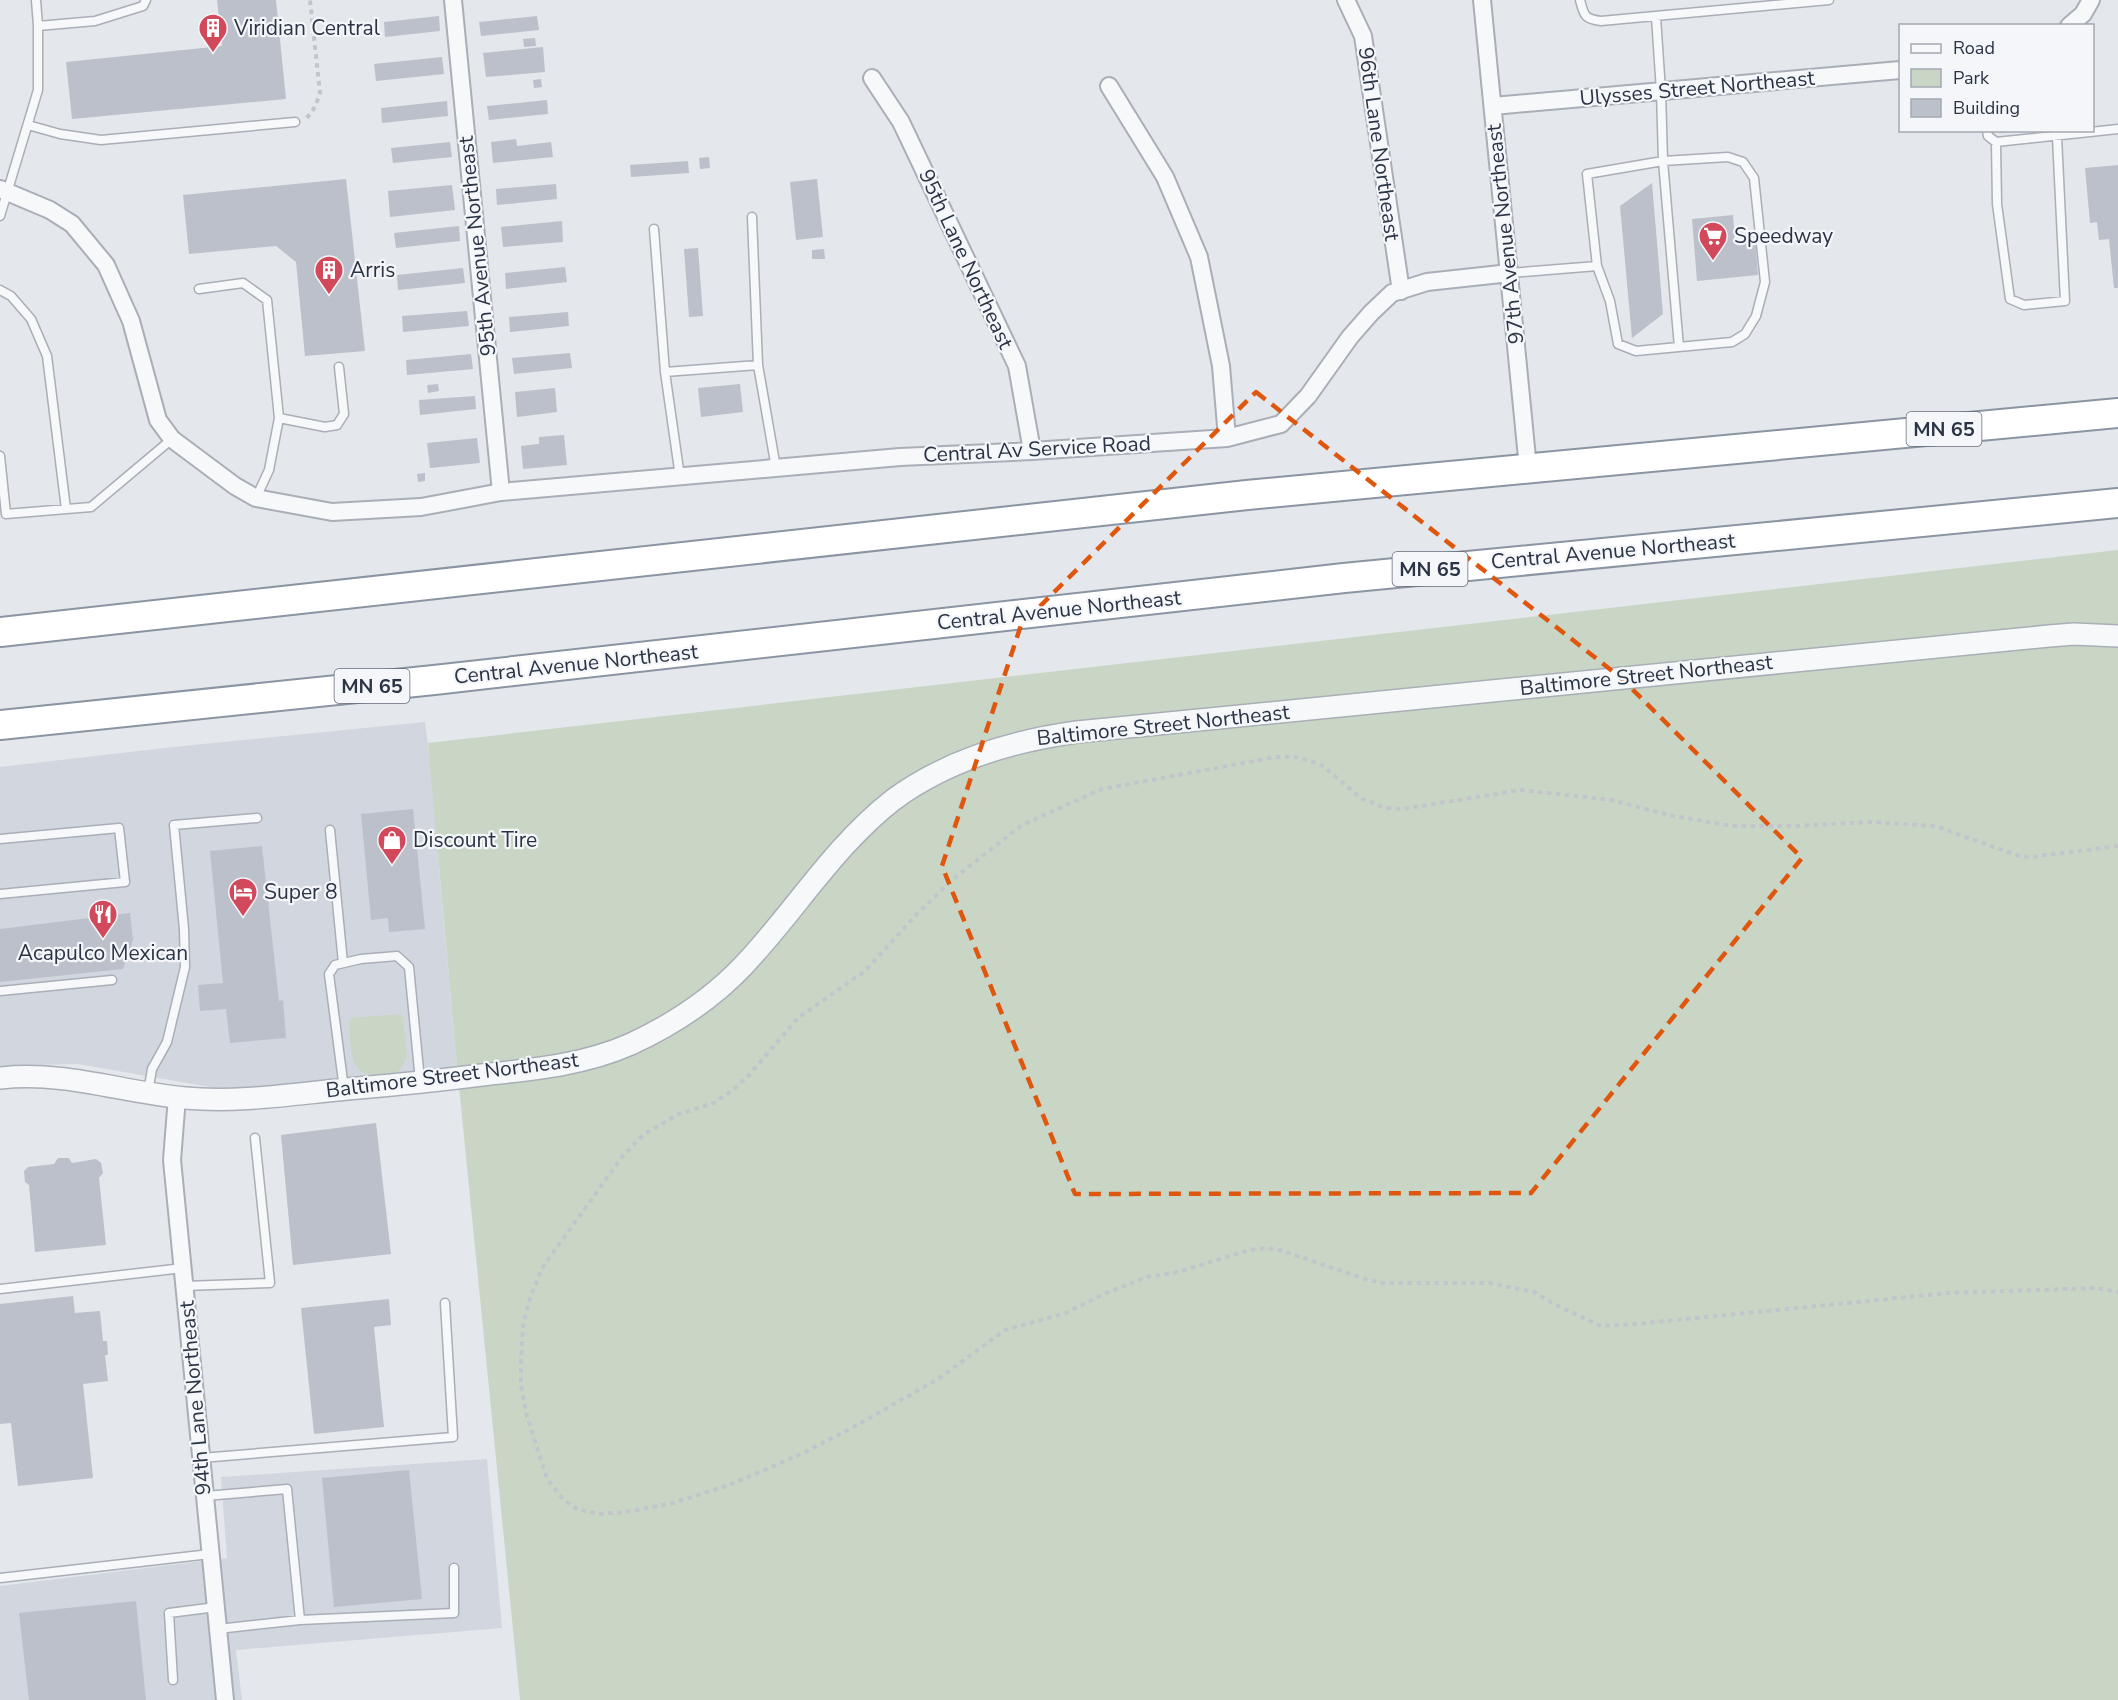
<svg xmlns="http://www.w3.org/2000/svg" width="2118" height="1700" font-family="'Nunito Sans',sans-serif">
	<rect width="100%" height="100%" fill="#e4e7ec"/>
	<path fill="#d2d6de" d="M425 722 433 783 440 880 457 1066 417 1073 227 1090 78 1064 0 1066V767L173 747Z
		M487 1459 502 1628 236 1650 242 1700H0V1586L227 1558 221 1477Z"/>
	<path fill="#c9d6c5" d="M2118 550V1700H520L457 1066 428 743Z
		M399 1014 403 1017 407 1058 398 1072C389 1072 373 1077 364 1073 348 1065 351 1038 349 1023L351 1018Z"/>
	<path fill="#bbc0ca" d="M217 0H276L286 99 72 119 66 62 222 46Z
		M439 16 440 31 385 37 384 22Z
		M537 16 539 30 481 36 479 22Z
		M535 38 536 46 524 47 523 39Z
		M543 47 545 72 486 77 483 53Z
		M442 57 444 74 376 81 374 64Z
		M541 79 542 87 534 88 533 80Z
		M547 100 548 114 489 120 487 106Z
		M447 101 448 116 382 123 381 108Z
		M516 139 517 146 551 142 553 157 493 163 491 142Z
		M450 142 452 157 393 163 391 148Z
		M709 157 710 168 700 169 699 158Z
		M688 161 689 173 631 177 630 165Z
		M2118 165V288H2114L2109 239 2099 240 2097 222 2090 223 2085 168Z
		M346 179 365 351 305 356 296 262 276 246 189 254 183 195Z
		M817 179 823 237 796 240 790 182Z
		M1652 183 1663 314 1632 338 1620 206Z
		M556 184 557 199 497 205 496 189Z
		M452 185 455 210 390 217 388 191Z
		M1733 215 1735 242 1755 240 1758 275 1697 281 1692 219Z
		M562 221 563 242 503 247 501 227Z
		M459 226 460 241 396 248 394 233Z
		M698 248 703 316 689 317 684 249Z
		M824 249 825 259H812V250Z
		M565 267 567 282 506 289 505 273Z
		M463 268 465 283 398 290 397 275Z
		M467 311 469 326 403 332 402 316Z
		M568 312 569 326 510 332 509 317Z
		M570 353 572 368 514 374 512 358Z
		M471 354 473 369 407 375 406 360Z
		M438 384 439 391 428 393 427 385Z
		M740 384 743 412 701 417 698 388Z
		M555 388 557 412 517 417 515 392Z
		M475 396 476 409 420 415 419 400Z
		M564 435 567 465 523 469 521 446 539 444V437Z
		M477 438 480 463 430 468 427 443Z
		M425 473V481L418 482 417 474Z
		M413 809 425 929 389 932 388 918 371 920 361 814Z
		M262 846 279 1001 283 1000 286 1038 230 1043 226 1009 200 1011 198 985 223 983 210 851Z
		M130 913 133 940 123 969 0 982V929Z
		M376 1123 391 1254 293 1265 281 1135Z
		M58 1158H69L72 1163 96 1159 101 1163 103 1173 99 1178 106 1245 35 1252 29 1185 25 1182 24 1171 28 1167 54 1164Z
		M73 1296 75 1313 100 1311 103 1341H107L108 1355H105L108 1381 83 1384 93 1478 18 1486 11 1423 0 1424V1304Z
		M389 1299 391 1325 374 1327 384 1427 314 1434 301 1308Z
		M409 1470 422 1599 334 1607 322 1478Z
		M136 1601 146 1700H29L19 1613Z"/>
	<g fill="none" stroke-linecap="round" stroke-linejoin="round">
		<g stroke="#a9aeb7" stroke-width="11">
			<path id="service" d="M1580 0C1584 15 1584 19 1601 21L1829 0
				M38 26 95 21 143 6 146 0
				M28 125 60 134 101 140 295 122
				M1987 130 1988 136 1996 142 2118 129
				M1996 142 1997 204 2010 299 2024 305 2065 301 2057 137
				M0 216 38 90V26L36 0
				M752 217 758 365
				M654 229 665 372
				M1597 266 1610 301 1618 344 1636 351 1732 342 1745 334 1756 316 1765 282 1754 178 1743 162 1728 157 1663 161 1679 347
				M1510 273 1597 266 1587 174 1663 161 1661 91 1656 17
				M199 289 243 283 267 300 279 418 269 470 256 498
				M0 290 11 296 31 319 47 356 66 509
				M279 418 325 427 337 425 344 414 339 367
				M0 456 6 514 91 507 172 439
				M680 477 665 372 758 365 776 468
				M330 830 343 963
				M0 839 119 828 125 882 0 894
				M0 991 112 980
				M344 1089 329 974 335 965 361 959 397 956 409 967 420 1081
				M148 1092 152 1069 167 1042 185 967 184 929 174 825 257 818
				M184 1286 270 1283 255 1138
				M0 1289 183 1268
				M201 1458 453 1437 445 1303
				M205 1496 287 1489 300 1620 218 1629
				M0 1578 210 1554
				M300 1620 454 1613V1568
				M173 1680 169 1613 216 1607"/>
		</g>
		<g stroke="#a9aeb7" stroke-width="20">
			<path id="minor" d="M453 0 501 492
				M1346 0 1363 36 1401 291
				M1482 0 1528 468
				M2069 26 2083 14 2091 0
				M872 78 901 122 1017 366 1032 451
				M1109 86 1165 177 1199 257 1221 366 1227 438
				M1493 106 1900 70
				M0 189 50 210 72 224 106 265 131 321 158 420 172 439 235 486 256 498 332 512 421 507 501 492 900 457 1032 451 1227 438 1281 424 1308 396 1350 337 1371 313 1392 293 1427 282 1510 273
				M177 1097 172 1160 225 1700"/>
		</g>
		<g stroke="#a9aeb7" stroke-width="24">
			<path id="tertiary" d="M0 1078C67 1071 120 1092 185 1098 238 1103 293 1094 347 1089 395 1085 443 1080 490 1074 538 1069 586 1064 631 1044 672 1025 713 998 744 965 795 911 834 846 893 800 947 760 1012 741 1077 732L2049 636 2074 634 2118 636"/>
		</g>
		<g stroke="#8b94a3" stroke-width="32">
			<path id="trunk" d="M0 632 1247 495 2118 413
				M0 725 434 680 1344 578 2118 503"/>
		</g>
		<path stroke="#c2c5cb" stroke-width="4" stroke-dasharray="4.5 4.5" stroke-linecap="butt" d="M307 118 315 107 320 93 310 0
			M2118 846 2031 857 2019 856 1935 826 1871 822 1793 826H1732L1673 816 1611 800 1521 790 1403 809 1386 808 1362 799 1323 766 1308 760 1294 757H1276L1102 789 1022 825 952 880 918 913 865 971 798 1018 750 1074 733 1090 714 1103 679 1114 643 1135 622 1157 563 1239 542 1268 530 1298 523 1326 521 1359V1386L527 1416 547 1479 564 1500 577 1509 599 1514 626 1512 673 1503 729 1485 799 1455 850 1429 938 1379 1005 1330 1066 1313 1104 1294 1147 1277 1178 1272 1249 1250 1267 1248 1283 1251 1368 1280 1383 1283H1489L1534 1292 1556 1305 1601 1326 1635 1324 1948 1293 2096 1288 2118 1292"/>
		<use href="#service" stroke="#f7f8fa" stroke-width="8"/>
		<use href="#minor" stroke="#f7f8fa" stroke-width="16"/>
		<use href="#tertiary" stroke="#f7f8fa" stroke-width="21"/>
		<use href="#trunk" stroke="#fff" stroke-width="28"/>
	</g>
	<path fill="none" stroke="#df570f" stroke-width="4.5" stroke-dasharray="12 8" stroke-linejoin="round" d="M1256 392 1620 677 1802 858 1531 1193 1075 1194 942 866 1021 625Z"/>
	<defs>
		<g id="building-pin" transform="scale(1.5)"><path d="M0 17L-7.5 6A9.5 9.5 0 1 1 7.5 6Z" fill="#d1495b" stroke="#f4f6f9"/><path d="M-4-6H4V6H1V3H-1V6H-4ZM-2.5-4.3h1.7v1.8h-1.7ZM.8-4.3h1.7v1.8H.8ZM-2.5-1h1.7V.8h-1.7ZM.8-1h1.7V.8H.8Z" fill="#fff"/></g>
		<g id="supermarket-pin" transform="scale(1.5)"><path d="M0 17L-7.5 6A9.5 9.5 0 1 1 7.5 6Z" fill="#d1495b" stroke="#f4f6f9"/><path d="M-6-5.5h2.5l.6 2H6L4.5 2H-2.5L-4.4-4H-6ZM-1.5 3.2a1.3 1.3 0 1 0 .1 0ZM3 3.2a1.3 1.3 0 1 0 .1 0Z" fill="#fff"/></g>
		<g id="shop-pin" transform="scale(1.5)"><path d="M0 17L-7.5 6A9.5 9.5 0 1 1 7.5 6Z" fill="#d1495b" stroke="#f4f6f9"/><path d="M-5-2.5h2.3a2.7 3.5 0 0 1 5.4 0H5L5.5 6h-11ZM-1.5-2.5h3a1.5 2.3 0 0 0-3 0Z" fill="#fff"/></g>
		<g id="hotel-pin" transform="scale(1.5)"><path d="M0 17L-7.5 6A9.5 9.5 0 1 1 7.5 6Z" fill="#d1495b" stroke="#f4f6f9"/><path d="M-6-4.5h1.5V1H6V5H4.5V3h-9V5H-6ZM-4 0a1.8 1.8 0 1 1 3.6 0ZM.5 0V-2.5h3Q6-2.5 6 0Z" fill="#fff"/></g>
		<g id="restaurant-pin" transform="scale(1.5)"><path d="M0 17L-7.5 6A9.5 9.5 0 1 1 7.5 6Z" fill="#d1495b" stroke="#f4f6f9"/><path d="M-5-6h1v4h1v-4h1v4h1v-4h1v5L-1.5 .5V6h-2V.5L-5-1ZM5-6V6H3V1.5H1.5Q1.5-4 5-6Z" fill="#fff"/></g>
	</defs>
	<g fill-rule="evenodd">
		<use href="#building-pin" x="213" y="28"/>
		<use href="#supermarket-pin" x="1713" y="236"/>
		<use href="#building-pin" x="329" y="270"/>
		<use href="#shop-pin" x="392" y="840"/>
		<use href="#hotel-pin" x="243" y="892"/>
		<use href="#restaurant-pin" x="103" y="914"/>
	</g>
	<g text-anchor="middle" stroke-width="4.5" stroke-linejoin="round" paint-order="stroke">
		<g fill="#f4f6f9" stroke="#676e7b" stroke-width="1.5">
			<rect x="1906.5" y="412" width="75" height="34" rx="4.5"/>
			<rect x="1392.5" y="552" width="75" height="34" rx="4.5"/>
			<rect x="334.5" y="669" width="75" height="34" rx="4.5"/>
		</g>
		<g font-size="20" font-weight="bold" fill="#2b3445">
			<text x="1944" y="436">MN 65</text>
			<text x="1430" y="576">MN 65</text>
			<text x="372" y="693">MN 65</text>
		</g>
		<g font-size="21" fill="#2b3445" stroke="#f4f6f9" text-anchor="start">
			<text x="234" y="35">Viridian Central</text>
			<text x="1734" y="243">Speedway</text>
			<text x="350" y="277">Arris</text>
			<text x="413" y="847">Discount Tire</text>
			<text x="264" y="899">Super 8</text>
			<text x="103" y="960" text-anchor="middle">Acapulco Mexican</text>
		</g>
		<g font-size="21" fill="#2b3445" stroke="#f4f6f9">
			<text transform="translate(1697 88) rotate(-5)" y="7">Ulysses Street Northeast</text>
			<text transform="translate(1379 144) rotate(82)" y="7">96th Lane Northeast</text>
			<text transform="translate(1505 234) rotate(-96)" y="7">97th Avenue Northeast</text>
			<text transform="translate(477 246) rotate(-96)" y="7">95th Avenue Northeast</text>
			<text transform="translate(966 259) rotate(65)" y="7">95th Lane Northeast</text>
			<text transform="translate(1037 449) rotate(-3)" y="7">Central Av Service Road</text>
			<text transform="translate(1613 551) rotate(-5)" y="7">Central Avenue Northeast</text>
			<text transform="translate(1059 610) rotate(-6)" y="7">Central Avenue Northeast</text>
			<text transform="translate(576 664) rotate(-6)" y="7">Central Avenue Northeast</text>
			<text transform="translate(1646 675) rotate(-6)" y="7">Baltimore Street Northeast</text>
			<text transform="translate(1163 725) rotate(-6)" y="7">Baltimore Street Northeast</text>
			<text transform="translate(452 1075) rotate(-7)" y="7">Baltimore Street Northeast</text>
			<text transform="translate(195 1398) rotate(-95)" y="7">94th Lane Northeast</text>
		</g>
	</g>
	<rect x="1899" y="24" width="195" height="108" fill="#f4f6f9" stroke="#a4a8b1" stroke-width="1.5"/>
	<rect x="1911" y="44" width="30" height="9" fill="#f7f8fa" stroke="#a4a8b1" stroke-width="1.5"/>
	<text x="1953" y="54" font-size="18" fill="#2b3445">Road</text>
	<rect x="1911" y="69" width="30" height="18" fill="#c9d6c5" stroke="#a4a8b1" stroke-width="1.5"/>
	<text x="1953" y="84" font-size="18" fill="#2b3445">Park</text>
	<rect x="1911" y="99" width="30" height="18" fill="#bbc0ca" stroke="#a4a8b1" stroke-width="1.5"/>
	<text x="1953" y="114" font-size="18" fill="#2b3445">Building</text>
</svg>
